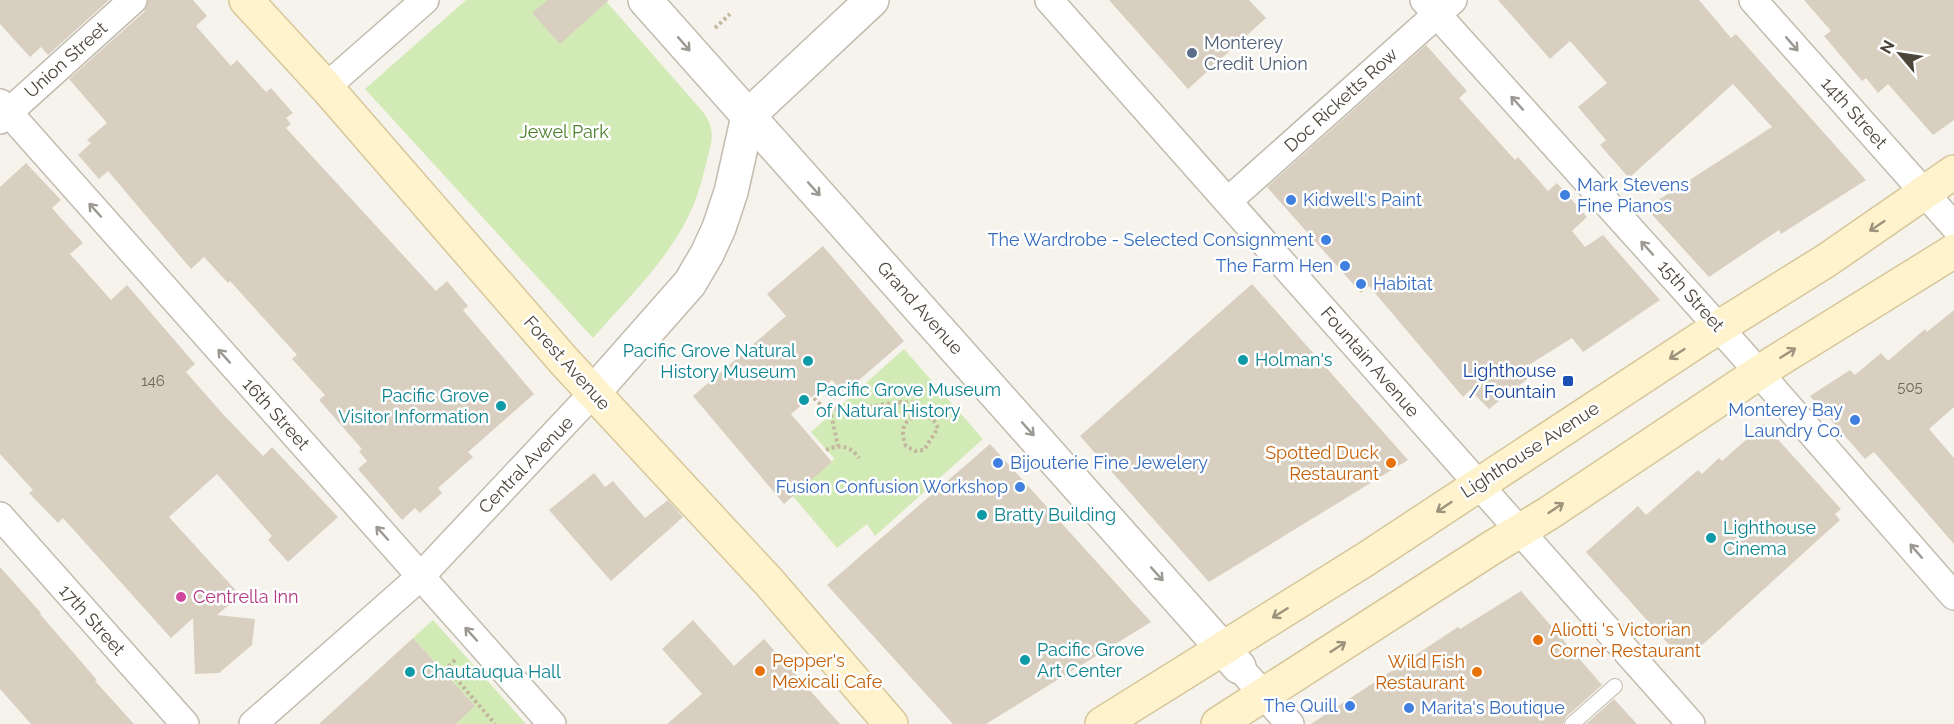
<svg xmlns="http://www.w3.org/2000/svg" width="1954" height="724" font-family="Raleway,sans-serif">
	<rect width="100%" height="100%" fill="#f6f3ec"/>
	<path fill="#d2eab5" d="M466 0H605L703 112C711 123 713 131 711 144 705 167 700 193 689 215 667 261 627 299 593 338L365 89Z
		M904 349 983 439 875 536 867 524 837 548 792 495 832 462 834 458 811 432Z
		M433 620 526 724H456L475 706 413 638Z"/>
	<path fill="#d8cfc1" d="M0 0H109L48 55 41 47 30 57 0 24Z
		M148 0H193L207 16 196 26 231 66 237 60 266 92 271 88 293 113 286 118 291 124 286 128 436 291 447 281 468 306 463 310 534 394 468 452 473 457 438 488 442 493 420 513 415 508 402 520 358 469 367 461 359 451 362 449 319 400 325 395 292 359 297 355 230 281 228 283 204 257 191 269 108 171 99 179 78 155 91 143 87 140 107 123 69 79 144 12Z
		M548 0H609L560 44 532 13Z
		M1109 0H1249L1266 18 1188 89Z
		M1498 0H1699L1731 38 1736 34 1866 180 1781 234 1779 230 1709 277 1646 208 1772 127 1733 84 1629 178 1600 145 1606 140 1578 107 1607 83 1570 41 1550 59Z
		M1804 0H1954V120L1933 135 1888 84 1878 93 1866 78 1862 81 1824 36 1831 31Z
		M1426 45 1467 91 1459 98 1515 160 1518 157 1548 191 1557 183 1587 217 1572 231 1585 247 1603 235 1660 300 1583 352 1572 338 1527 366 1531 376 1489 409 1470 390 1463 397 1369 286 1361 293 1267 187Z
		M26 163 61 200 52 208 83 243 70 254 111 300 127 285 195 364 186 372 221 412 263 456 272 447 338 517 288 562 268 540 272 536 217 474 169 517 240 595 217 615 255 619 252 645 219 673 195 674 193 618 171 638 63 518 58 523 29 493 33 490 0 454V187Z
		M823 246 904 341 844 393 832 380 791 414 832 462 784 504 693 396 786 316 767 294Z
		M1252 284 1408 460 1209 582 1080 436Z
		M1954 310V407L1929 429 1954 458V544L1874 452 1865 459 1810 396 1850 370 1855 375 1881 353 1888 361 1925 329 1927 332Z
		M1764 424 1841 509 1835 514 1840 520 1689 657 1684 652 1679 656 1586 552 1638 506 1646 515 1698 470 1702 474 1719 458 1722 461Z
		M990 444 1151 622 986 724H953L827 585Z
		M594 473 605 487 613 481 645 518 668 500 683 517 611 581 549 510Z
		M0 567 41 613 40 614 97 680 95 681 134 724H31L0 689Z
		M1521 591 1602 685 1566 717 1563 724H1311L1458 627 1460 629Z
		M693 620 734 666 764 639 840 724H667L702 694 662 649Z
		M413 638 475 706 456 724H319Z
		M1614 699 1637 724H1586Z"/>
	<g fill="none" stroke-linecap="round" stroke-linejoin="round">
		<g stroke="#c2bbae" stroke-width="16">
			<path id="service" d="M1572 724 1615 686"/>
		</g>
		<g stroke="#c2bbae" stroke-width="30">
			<path id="minor" d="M1049 0 1691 724
				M1424 0 1739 350 1954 596
				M1753 0 1954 226
				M326 87 425 0
				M0 103 552 724
				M0 120 133 0
				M1228 201 1453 0
				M0 516 185 724
				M1239 667 1290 724
				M253 724 420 577 593 393"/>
		</g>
		<g stroke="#c2bbae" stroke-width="36">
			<path id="tertiary" d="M645 0 1239 667
				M593 393 690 283 707 254 719 228 731 192 748 116 872 0"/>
		</g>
		<g stroke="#d6c79b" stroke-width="36">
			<path id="secondary" d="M246 0 326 87 564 361 769 582 891 724
				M1102 724 1366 559 1700 339 1827 260 1954 172
				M1218 724 1493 547 1549 513 1775 362 1954 251"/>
		</g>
		<path stroke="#c4b79f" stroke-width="4" stroke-dasharray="3 3" stroke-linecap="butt" d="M715 28 730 14
			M814 398 825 409 862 408 898 402 921 403
			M898 402 912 416
			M830 409 838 446
			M923 415 933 419 938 428 924 450 915 451 906 446C899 429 904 417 923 415Z
			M826 450C840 444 851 446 859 458
			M455 660 447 668 495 724"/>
		<use href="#service" stroke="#fff" stroke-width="14"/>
		<use href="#minor" stroke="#fff" stroke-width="27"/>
		<use href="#tertiary" stroke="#fff" stroke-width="33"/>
		<use href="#secondary" stroke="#fff3cd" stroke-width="33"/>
	</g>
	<defs><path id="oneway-shaft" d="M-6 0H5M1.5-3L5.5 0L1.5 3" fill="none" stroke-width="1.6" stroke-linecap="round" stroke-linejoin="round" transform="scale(1.5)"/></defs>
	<g stroke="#9c9892">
		<use href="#oneway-shaft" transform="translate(684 44) rotate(49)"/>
		<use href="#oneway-shaft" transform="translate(1792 44) rotate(49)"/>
		<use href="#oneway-shaft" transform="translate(1517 103) rotate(-132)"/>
		<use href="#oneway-shaft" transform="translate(814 189) rotate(48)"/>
		<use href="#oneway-shaft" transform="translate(95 210) rotate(-132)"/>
		<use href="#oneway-shaft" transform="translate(1647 248) rotate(-132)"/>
		<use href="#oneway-shaft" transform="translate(224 356) rotate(-132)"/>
		<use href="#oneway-shaft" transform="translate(1028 429) rotate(48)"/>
		<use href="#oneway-shaft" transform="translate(382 533) rotate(-132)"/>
		<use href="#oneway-shaft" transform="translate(1916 551) rotate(-131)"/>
		<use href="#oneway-shaft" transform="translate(1157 574) rotate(48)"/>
		<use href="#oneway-shaft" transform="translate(471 634) rotate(-132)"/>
	</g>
	<g stroke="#9c937c">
		<use href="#oneway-shaft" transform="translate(1877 226) rotate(146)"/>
		<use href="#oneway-shaft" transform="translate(1788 353) rotate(-32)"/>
		<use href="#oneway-shaft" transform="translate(1677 354) rotate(147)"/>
		<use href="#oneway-shaft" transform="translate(1444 507) rotate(146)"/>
		<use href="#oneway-shaft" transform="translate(1556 508) rotate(-34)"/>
		<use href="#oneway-shaft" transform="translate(1280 613) rotate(148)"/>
		<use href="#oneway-shaft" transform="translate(1338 647) rotate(-33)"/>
	</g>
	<circle fill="#5c6f8a" stroke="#fff" stroke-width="2" cx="1192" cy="53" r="6"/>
	<g fill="#3f7fe0" stroke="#fff" stroke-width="2">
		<circle cx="1565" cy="195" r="6"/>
		<circle cx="1291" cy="200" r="6"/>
		<circle cx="1326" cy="240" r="6"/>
		<circle cx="1345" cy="266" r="6"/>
		<circle cx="1361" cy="284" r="6"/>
		<circle cx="1855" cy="420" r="6"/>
		<circle cx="998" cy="463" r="6"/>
		<circle cx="1020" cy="487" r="6"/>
		<circle cx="1350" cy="706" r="6"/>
		<circle cx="1409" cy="708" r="6"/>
	</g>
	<g fill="#0f9aa8" stroke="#fff" stroke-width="2">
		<circle cx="1243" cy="360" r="6"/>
		<circle cx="808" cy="361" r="6"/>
		<circle cx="804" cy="400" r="6"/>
		<circle cx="501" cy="406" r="6"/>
		<circle cx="982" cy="515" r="6"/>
		<circle cx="1711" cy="538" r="6"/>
		<circle cx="1025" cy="660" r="6"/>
		<circle cx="410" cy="672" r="6"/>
	</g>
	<rect fill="#1a4fb4" stroke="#fff" stroke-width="2" x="1562" y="375" width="12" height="12" rx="3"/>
	<g fill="#e8710a" stroke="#fff" stroke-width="2">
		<circle cx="1391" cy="463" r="6"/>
		<circle cx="1538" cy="640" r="6"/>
		<circle cx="760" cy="671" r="6"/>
		<circle cx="1477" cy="672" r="6"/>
	</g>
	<circle fill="#d1479c" stroke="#fff" stroke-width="2" cx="181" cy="597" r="6"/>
	<g text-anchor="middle" stroke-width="5" stroke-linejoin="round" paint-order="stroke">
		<g font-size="15" fill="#6e675b">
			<text x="153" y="386">146</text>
			<text x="1910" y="392">505</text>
		</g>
		<g font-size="18" fill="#4e5e75" stroke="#fff" text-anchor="start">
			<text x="1204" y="49">Monterey<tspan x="1204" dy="21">Credit Union</tspan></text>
		</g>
		<g font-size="18" fill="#4b4439" stroke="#fff">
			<text transform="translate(66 60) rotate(-42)" y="6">Union Street</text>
			<text transform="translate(1341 100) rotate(-42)" y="6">Doc Ricketts Row</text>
			<text transform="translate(1854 113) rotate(48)" y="6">14th Street</text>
			<text transform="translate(1691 296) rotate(48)" y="6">15th Street</text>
			<text transform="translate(920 308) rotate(48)" y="6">Grand Avenue</text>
			<text transform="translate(1370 362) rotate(49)" y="6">Fountain Avenue</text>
			<text transform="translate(567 363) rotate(48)" y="6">Forest Avenue</text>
			<text transform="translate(276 414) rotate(48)" y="6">16th Street</text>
			<text transform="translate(1530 450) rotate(-33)" y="6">Lighthouse Avenue</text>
			<text transform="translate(526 465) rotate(-46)" y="6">Central Avenue</text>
			<text transform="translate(92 620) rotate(48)" y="6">17th Street</text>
		</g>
		<g font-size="18" fill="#4a7f2a" stroke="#fff">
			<text x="564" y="138">Jewel Park</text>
		</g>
		<g font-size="18" fill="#366cbe" stroke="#fff" text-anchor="start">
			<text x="1577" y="191">Mark Stevens<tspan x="1577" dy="21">Fine Pianos</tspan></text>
			<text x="1303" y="206">Kidwell's Paint</text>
			<text x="1314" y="246" text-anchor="end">The Wardrobe - Selected Consignment</text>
			<text x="1333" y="272" text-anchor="end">The Farm Hen</text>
			<text x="1373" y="290">Habitat</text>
			<text x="1843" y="416" text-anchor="end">Monterey Bay<tspan x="1843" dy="21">Laundry Co.</tspan></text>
			<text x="1010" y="469">Bijouterie Fine Jewelery</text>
			<text x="1008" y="493" text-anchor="end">Fusion Confusion Workshop</text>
			<text x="1338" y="712" text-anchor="end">The Quill</text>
			<text x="1421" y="714">Marita's Boutique</text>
		</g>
		<g font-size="18" fill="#0d838f" stroke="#fff" text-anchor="start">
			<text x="796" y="357" text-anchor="end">Pacific Grove Natural<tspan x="796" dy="21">History Museum</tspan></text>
			<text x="1255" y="366">Holman's</text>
			<text x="816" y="396">Pacific Grove Museum<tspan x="816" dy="21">of Natural History</tspan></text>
			<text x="489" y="402" text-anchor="end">Pacific Grove<tspan x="489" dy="21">Visitor Information</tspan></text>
			<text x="994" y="521">Bratty Building</text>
			<text x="1723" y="534">Lighthouse<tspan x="1723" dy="21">Cinema</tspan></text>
			<text x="1037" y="656">Pacific Grove<tspan x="1037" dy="21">Art Center</tspan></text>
			<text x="422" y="678">Chautauqua Hall</text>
		</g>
		<g font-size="18" fill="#164399" stroke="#fff" text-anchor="end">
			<text x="1556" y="377">Lighthouse<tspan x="1556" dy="21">/ Fountain</tspan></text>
		</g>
		<g font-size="18" fill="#c56008" stroke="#fff" text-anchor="end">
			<text x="1379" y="459">Spotted Duck<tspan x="1379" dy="21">Restaurant</tspan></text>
			<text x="1550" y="636" text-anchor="start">Aliotti 's Victorian<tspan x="1550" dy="21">Corner Restaurant</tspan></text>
			<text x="772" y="667" text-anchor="start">Pepper's<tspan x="772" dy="21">Mexicali Cafe</tspan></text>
			<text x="1465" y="668">Wild Fish<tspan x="1465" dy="21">Restaurant</tspan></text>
		</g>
		<g font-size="18" fill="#b23c85" stroke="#fff" text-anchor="start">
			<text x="193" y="603">Centrella Inn</text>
		</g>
	</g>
	<g transform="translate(1900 54) rotate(299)" stroke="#ffffff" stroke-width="4.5" paint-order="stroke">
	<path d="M0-4.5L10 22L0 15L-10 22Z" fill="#4b4439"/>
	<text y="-9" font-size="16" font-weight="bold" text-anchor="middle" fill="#4b4439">N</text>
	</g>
</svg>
